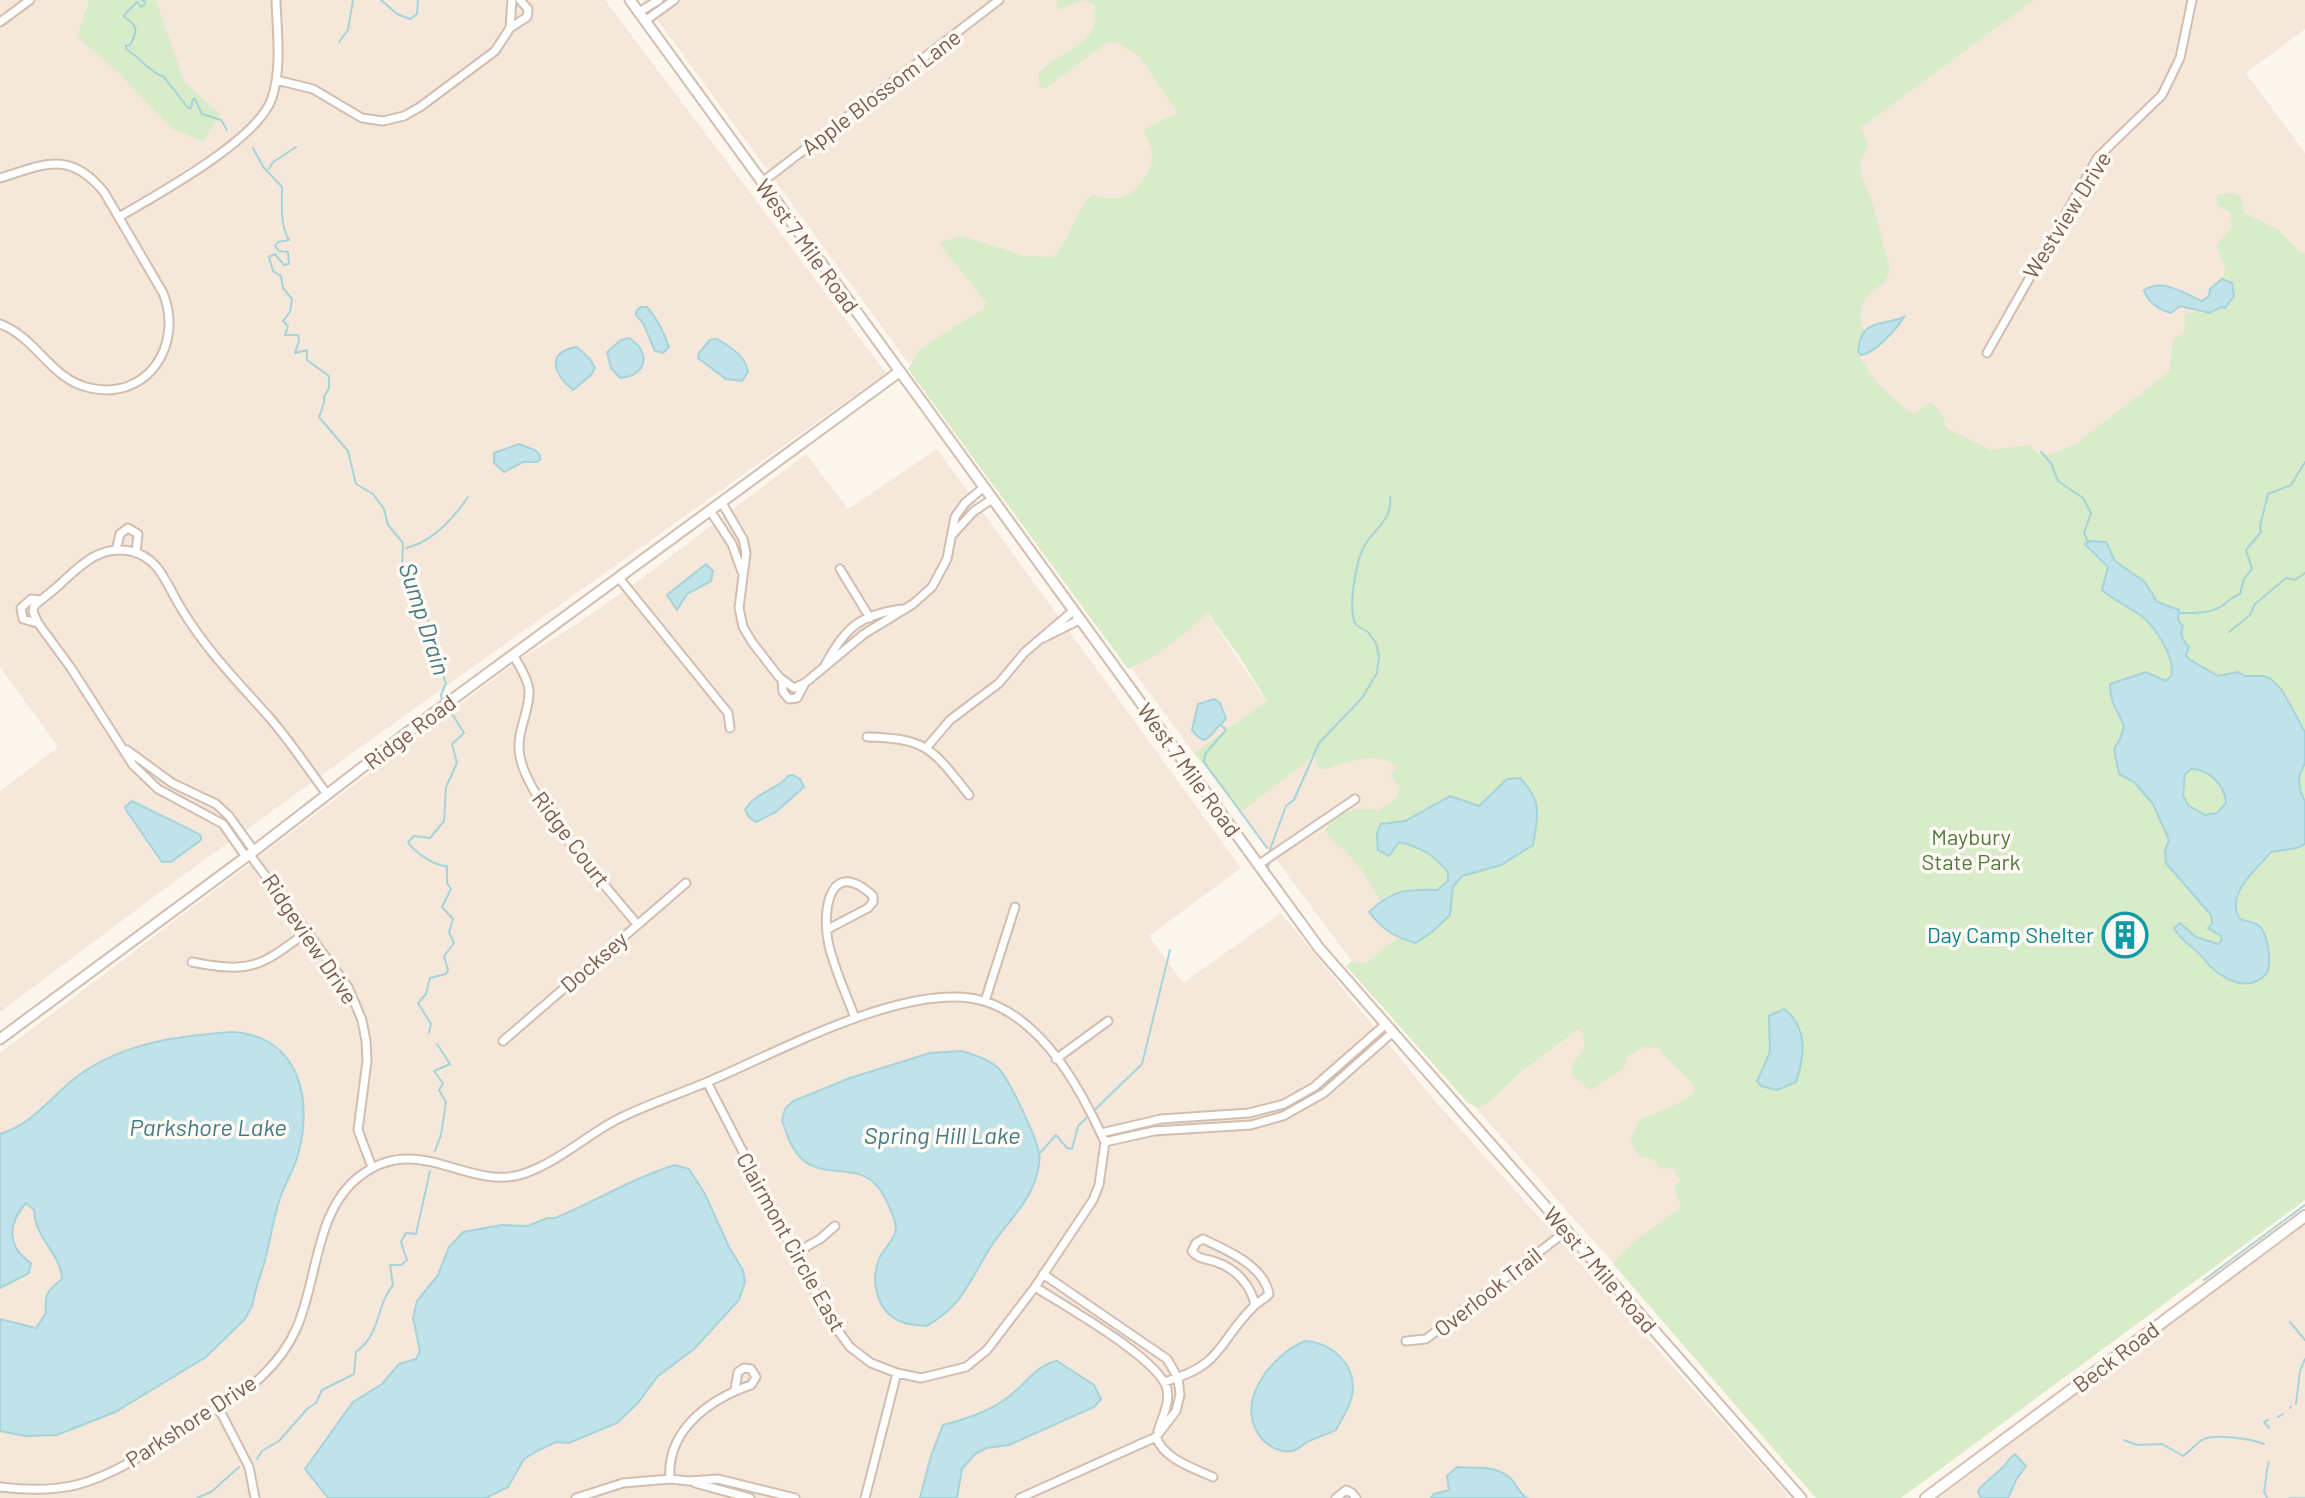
<svg xmlns="http://www.w3.org/2000/svg" width="2305" height="1498" font-family="Barlow,sans-serif">
	<rect width="100%" height="100%" fill="#fdf6ec"/>
	<path fill="#f5e8da" d="M0 0H89L84 11 128 0H605L886 373 376 736 163 890 0 1012V791L58 747 0 667Z
		M643 0H1100L1207 149 909 364Z
		M2034 0H2305V29L2246 73 2305 153V276L1977 516 1745 214Z
		M937 449 1241 868 1149 936 1183 983 1281 913 1435 1101 1788 1495 1785 1498H0V1053L523 657 577 624 641 579 806 454 848 509Z
		M1206 611 1267 702 1194 753 1131 668Z
		M1404 686 1449 945 1380 999 1241 812Z
		M1648 978 1787 1157 1625 1276 1475 1107Z
		M2305 1224V1498H1939L2245 1267Z"/>
	<path fill="#d8ecc9" d="M89 0H156L184 82 221 114 203 141 172 129 117 71 77 37Z
		M1056 0H2034L1861 128 1868 145 1861 162 1862 177 1874 206 1890 270 1885 283C1864 293 1856 309 1864 331 1862 336 1857 344 1858 350 1861 369 1896 404 1914 414L1931 401 1943 416 1946 428 1990 450 2030 445 2038 454 2048 455 2074 445 2169 372 2173 340 2184 332 2185 315 2195 311 2201 313 2230 301 2234 296 2227 280 2222 279 2226 269 2216 245 2233 227 2230 212 2217 205V194L2234 193 2241 197 2244 213 2280 231 2299 251 2305 254V1200L1901 1498H1816L1613 1264 1632 1243 1681 1207 1674 1188 1680 1180 1672 1168 1661 1169 1653 1159 1639 1157 1630 1140 1640 1120 1683 1101 1693 1094 1694 1086C1682 1071 1670 1063 1659 1048L1643 1047 1627 1056 1624 1068 1590 1091 1571 1073 1574 1061 1585 1049 1583 1033 1579 1029 1519 1074 1489 1102 1478 1108 1467 1102 1346 966 1353 961 1365 964 1397 938 1414 942 1386 896 1380 901C1371 884 1361 868 1347 853 1339 845 1331 840 1325 830 1335 811 1360 805 1379 811L1397 797 1400 788 1391 776 1397 766C1372 751 1349 761 1324 770L1318 767 1314 756 1241 812 1194 753 1267 701 1239 656 1207 612C1189 632 1154 659 1128 669L908 369 920 349 984 308 986 302 942 247 940 242 962 236 1025 256 1053 257C1072 241 1073 211 1092 195 1101 197 1110 200 1118 198 1136 195 1152 173 1152 155 1152 147 1147 138 1144 130L1161 120 1178 113 1140 57 1116 41 1105 44 1046 88H1040L1038 74C1060 49 1105 44 1094 4L1083 0 1058 10Z"/>
	<path fill="#bfe3e8" stroke="#a5d3da" stroke-width="2" fill-rule="evenodd" d="M2222 279 2232 283 2234 296 2225 308 2221 307 2210 313 2180 306 2171 313C2160 310 2147 302 2144 290 2164 278 2183 293 2202 301L2209 296 2210 289Z
		M641 307H647C658 319 664 333 669 347L663 353 655 351 643 323 636 315 637 310Z
		M1904 317C1898 327 1876 353 1861 355L1858 351C1862 317 1881 327 1904 317Z
		M629 338C652 352 647 376 620 378L611 368 607 352 621 340Z
		M717 339C731 347 746 357 748 372L742 381 726 379 698 358 699 353 710 340Z
		M577 347 590 359 595 368 591 375 573 390C554 375 545 352 577 347Z
		M519 444 535 450 540 455V460L537 462H523L504 472 494 463V453Z
		M2089 541 2106 542 2115 561 2145 582 2157 602 2179 610 2178 620 2183 626C2179 635 2183 640 2189 647L2186 656 2189 659 2218 676 2238 672 2245 676H2264L2271 679 2282 690 2305 732V763L2299 776 2300 790 2305 802V844L2297 848 2271 852C2255 871 2226 893 2239 918 2245 922 2251 921 2256 924 2268 929 2273 966 2266 974 2246 996 2216 975 2204 959 2195 947 2182 943 2174 928L2180 923 2196 937 2218 944 2222 940 2221 936 2208 928 2212 924 2211 915 2166 863 2165 851 2169 840 2153 804 2134 782 2119 774 2114 749 2120 739 2124 726C2117 709 2110 704 2110 684L2146 672 2166 681 2171 676C2176 659 2155 625 2140 615 2128 606 2113 600 2102 590L2108 567 2085 544ZM2191 769C2209 769 2225 785 2226 803L2217 813 2205 815 2188 805 2183 795 2185 774Z
		M706 564 713 571 711 581 687 594 677 610 667 595Z
		M1214 699 1220 703 1226 718C1224 722 1220 725 1217 728 1207 740 1204 746 1192 730L1198 704Z
		M793 775 800 779 804 787 776 812 756 822 749 817 745 810C755 792 778 790 788 776Z
		M1520 778C1543 803 1538 813 1533 845L1501 865 1462 876 1453 887 1450 915 1432 932 1416 943C1394 937 1383 930 1369 912 1392 890 1406 889 1437 890L1448 881V872C1434 855 1421 847 1399 842L1389 856 1378 850 1377 833 1381 824 1405 821 1450 796 1479 806 1507 779Z
		M132 801 197 833 201 836V840L171 862H162L126 810 125 807Z
		M1784 1009C1808 1027 1805 1055 1796 1082L1777 1090 1761 1086 1757 1081 1770 1052 1769 1016Z
		M232 1032C301 1036 314 1102 297 1158 293 1171 285 1184 280 1198 273 1219 270 1242 264 1264 259 1278 255 1291 252 1306L245 1319 206 1357 115 1412 57 1435 25 1436 0 1431V1319L36 1328 46 1313C44 1294 48 1290 62 1279 61 1253 35 1240 34 1210L26 1203C7 1224 7 1247 31 1263L29 1273 0 1288V1134C30 1125 46 1103 69 1083 115 1044 174 1036 232 1032Z
		M962 1051C975 1055 991 1060 1000 1070 1010 1082 1037 1138 1039 1153 1041 1162 1036 1180 1032 1188 1022 1211 1003 1227 990 1248 969 1281 963 1306 926 1326 918 1325 909 1325 902 1322 877 1313 870 1282 879 1259 883 1249 896 1239 896 1227 895 1220 889 1205 885 1198 865 1156 826 1183 801 1158 791 1148 786 1133 782 1120L785 1109 793 1101 850 1078 930 1053Z
		M675 1165 689 1169 705 1194 729 1247 743 1270 745 1282 739 1300 694 1349 657 1377 638 1403 617 1423 569 1443 556 1442 539 1450 524 1459 508 1487 486 1498H328L305 1469 353 1402 382 1384 399 1364 416 1359 420 1351 413 1318 417 1301 438 1275 449 1247 463 1232 502 1225 528 1226 547 1218H555C596 1201 633 1178 675 1165Z
		M1305 1341C1332 1343 1358 1365 1352 1396 1349 1408 1342 1419 1336 1430 1327 1435 1316 1437 1307 1442 1302 1445 1297 1451 1291 1451 1281 1453 1270 1447 1263 1440 1231 1405 1271 1355 1305 1341Z
		M1057 1361 1094 1385 1101 1399 1094 1407 1009 1445 986 1448 975 1454 962 1469 957 1498H920L931 1456 943 1425C966 1419 988 1412 1007 1398 1023 1387 1037 1364 1057 1361Z
		M2015 1454 2026 1466 2016 1480 2008 1498H1981L1978 1491C1984 1482 1993 1477 2000 1470 2007 1465 2007 1459 2015 1454Z
		M1457 1467C1477 1469 1495 1464 1511 1479 1518 1485 1518 1493 1527 1498H1431L1434 1494 1449 1490 1447 1476Z"/>
	<g fill="none" stroke-linecap="round" stroke-linejoin="round">
		<path stroke="#a5d3da" stroke-width="2" d="M142 0 145 2 144 5 141 7 137 2 125 14 124 17C138 25 138 31 130 45L126 46V49C139 57 150 72 164 77L188 108H191L193 99H195L202 114 221 120 227 130
			M381 0 397 14 410 19 417 14 418 0
			M339 42 348 30 353 0
			M253 148 264 168 282 187C282 205 280 225 289 240L278 242 275 246 279 251 288 252 289 264 284 265 275 254 269 257 273 271 281 276 283 288 292 299 290 312 283 321 288 326 285 335H298L299 341 295 353 307 350V360L329 376V388L324 397V403L319 417 348 451 356 484 373 494 384 509 388 525 403 543 402 569C431 598 429 646 446 683L441 695 442 700
			M269 169 273 162 296 147
			M2041 452 2051 463 2058 481 2083 498 2091 513 2084 533 2088 543
			M406 548C432 542 453 519 468 497
			M2179 613C2193 613 2210 614 2222 606 2229 601 2231 597 2240 594L2244 579 2252 569 2246 550 2261 532 2260 526 2268 494 2291 485 2305 462
			M2229 632 2250 615 2255 604 2286 578 2295 580 2305 573
			M1221 725 1226 730 1205 754 1204 762 1267 848
			M1268 855 1286 806 1294 800 1319 743 1362 698 1377 673 1379 657 1376 643 1368 632 1356 625C1347 610 1356 560 1365 545 1375 528 1393 519 1390 497
			M1268 868 1269 861
			M429 1033 431 1024 418 1003 426 994 430 978 446 974 448 970 444 956 454 943 449 932 453 919 442 907 451 889 447 883V866C435 866 415 853 408 842L414 836 430 838 444 821 446 787 457 763 452 744 464 733 449 709
			M435 1151 441 1135 446 1102 439 1090 443 1083 434 1071 450 1064 437 1044
			M1040 1153 1056 1135 1067 1148 1072 1149 1078 1126 1142 1064 1170 950
			M2204 1280 2305 1205
			M2290 1322 2305 1340
			M2296 1404 2300 1371 2305 1359
			M2290 1408 2291 1407
			M2278 1417 2283 1414
			M2268 1420 2264 1422 2269 1428
			M2124 1440 2137 1445 2162 1444 2183 1456C2190 1452 2195 1444 2202 1440 2213 1433 2253 1439 2264 1444
			M257 1459 262 1451 279 1441 308 1408 316 1403 322 1390 354 1374 356 1352C382 1333 375 1307 393 1285L390 1265H401L407 1260 401 1242 406 1233 416 1234 430 1171
			M197 1498 211 1492 239 1467
			M2267 1498 2264 1491C2267 1481 2265 1473 2269 1462
			M2289 1498H2305"/>
		<g stroke="#d1beb0" stroke-width="11">
			<path id="minor" d="M639 12 659 0
				M645 21 674 0
				M0 22 30 0
				M510 28 527 17 528 9 520 0
				M276 80 313 89 362 118 383 121 404 116 420 107 495 51 510 28 512 0
				M0 178C43 165 69 149 104 192L163 293C184 344 148 401 90 388 51 380 36 337 0 324
				M761 183 999 0
				M119 217C158 194 258 140 272 98 282 67 277 32 276 0
				M1987 353 2098 157 2162 95 2180 58 2192 0
				M722 503 743 539 746 553 739 608 743 627 752 642 779 677 794 688 805 683 864 634 913 604 932 587 947 559 955 517 965 503 983 488
				M711 512 732 544 742 572
				M953 534 973 512 992 499
				M116 550 120 534 128 528 138 534 136 553
				M840 569 870 618
				M619 578 728 713 730 728
				M37 623 23 619 21 608 31 599 41 600
				M1043 638 1079 620
				M514 656C519 666 528 678 529 690 530 713 515 732 520 757 529 802 606 886 637 924
				M824 667C845 629 857 615 902 609
				M782 680 783 692 789 699 797 698 804 685
				M867 737C928 738 933 750 969 795
				M927 747 950 720 999 683 1025 652 1073 611
				M127 750 172 783 216 804 229 816 254 851
				M250 855 348 987 362 1020 366 1041 367 1061 358 1130 372 1167
				M246 857 223 824 158 789 133 765 71 668 38 623 33 612 34 606C42 599 50 593 58 586 79 567 98 545 130 551 160 557 167 586 181 608 206 650 237 681 269 717 290 741 308 769 327 794
				M1258 865 1355 799
				M828 929 868 908 873 902V896C831 857 822 907 828 941 833 967 846 993 855 1018
				M192 962C252 974 261 966 308 931
				M985 1001 1015 907
				M503 1041 686 883
				M1056 1059 1108 1021
				M707 1082 815 1292 839 1332 850 1347 871 1363 897 1373 921 1378 966 1367 987 1350 1035 1287 1093 1200 1099 1185 1105 1142
				M1101 1133 1161 1119 1249 1113 1284 1104 1314 1087 1386 1024
				M1105 1142 1154 1131 1251 1125 1283 1116 1324 1093 1393 1032
				M795 1253 820 1239 835 1226
				M1035 1287C1063 1305 1160 1359 1167 1389 1170 1403 1162 1418 1158 1431
				M1406 1341 1426 1339 1565 1232
				M1164 1382C1224 1365 1216 1344 1254 1306 1259 1301 1265 1299 1269 1294 1264 1266 1227 1250 1203 1239L1196 1243 1192 1251C1199 1260 1205 1258 1216 1262 1235 1268 1251 1285 1255 1305
				M218 1407 249 1467 255 1498
				M1156 1437C1164 1459 1193 1468 1213 1477
				M670 1479C666 1430 710 1399 751 1385L756 1377 751 1369 744 1368 738 1372 735 1389
				M695 1483 750 1498
				M0 1487C25 1490 51 1491 76 1485 122 1473 163 1441 203 1416 223 1404 244 1393 261 1377 276 1363 289 1346 297 1327 318 1279 315 1210 360 1176 419 1130 470 1194 526 1173 559 1161 586 1136 616 1120 647 1104 680 1094 712 1080 780 1051 915 977 987 1002 1045 1022 1081 1090 1105 1142
				M576 1498 623 1483 670 1479 689 1481 718 1479 795 1498
				M865 1498 897 1373
				M1020 1498 1156 1437 1176 1411 1180 1395 1178 1378 1167 1359 1043 1274
				M1336 1498 1346 1490 1352 1493 1356 1498"/>
		</g>
		<g stroke="#d1beb0" stroke-width="13">
			<path id="tertiary" d="M630 0 1319 948 1801 1498
				M0 1039 254 851 412 729 899 372"/>
		</g>
		<g stroke="#d6c0b0" stroke-width="14">
			<path id="secondary" d="M1926 1498 2305 1216"/>
		</g>
		<use href="#minor" stroke="#fff" stroke-width="7"/>
		<use href="#tertiary" stroke="#fff" stroke-width="9"/>
		<use href="#secondary" stroke="#fff" stroke-width="10"/>
	</g>
	<defs>
		<g id="building-ring" transform="scale(2.3)"><circle r="9.5" fill="#fffaf3" stroke="#0f9aa8" stroke-width="1.5"/><path d="M-4-6H4V6H1V3H-1V6H-4ZM-2.5-4.3h1.7v1.8h-1.7ZM.8-4.3h1.7v1.8H.8ZM-2.5-1h1.7V.8h-1.7ZM.8-1h1.7V.8H.8Z" fill="#0f9aa8"/></g>
	</defs>
	<g fill-rule="evenodd">
		<use href="#building-ring" x="2125" y="935"/>
	</g>
	<g text-anchor="middle" stroke-width="7" stroke-linejoin="round" paint-order="stroke">
		<g font-size="22" fill="#7a5c4d" stroke="#fffaf3">
			<text transform="translate(881 92) rotate(-37)" y="8">Apple Blossom Lane</text>
			<text transform="translate(2067 215) rotate(-58)" y="8">Westview Drive</text>
			<text transform="translate(807 246) rotate(54)" y="8">West 7 Mile Road</text>
			<text transform="translate(410 732) rotate(-37)" y="8">Ridge Road</text>
			<text transform="translate(1189 770) rotate(54)" y="8">West 7 Mile Road</text>
			<text transform="translate(571 839) rotate(53)" y="8">Ridge Court</text>
			<text transform="translate(310 939) rotate(56)" y="8">Ridgeview Drive</text>
			<text transform="translate(594 962) rotate(-41)" y="8">Docksey</text>
			<text transform="translate(791 1242) rotate(61)" y="8">Clairmont Circle East</text>
			<text transform="translate(1600 1270) rotate(49)" y="8">West 7 Mile Road</text>
			<text transform="translate(1488 1292) rotate(-38)" y="8">Overlook Trail</text>
			<text transform="translate(2116 1357) rotate(-37)" y="8">Beck Road</text>
			<text transform="translate(191 1421) rotate(-33)" y="8">Parkshore Drive</text>
		</g>
		<g font-size="22" fill="#537a41" stroke="#fffaf3">
			<text x="1971" y="845">Maybury<tspan x="1971" dy="25">State Park</tspan></text>
		</g>
		<g font-size="22" fill="#0d838f" stroke="#fffaf3" text-anchor="end">
			<text x="2094" y="943">Day Camp Shelter</text>
		</g>
		<g font-size="24" font-style="italic" fill="#437c86" stroke="#fffaf3">
			<text transform="translate(424 619) rotate(72)" y="8">Sump Drain</text>
			<text x="208" y="1136">Parkshore Lake</text>
			<text x="942" y="1144">Spring Hill Lake</text>
		</g>
	</g>
</svg>
